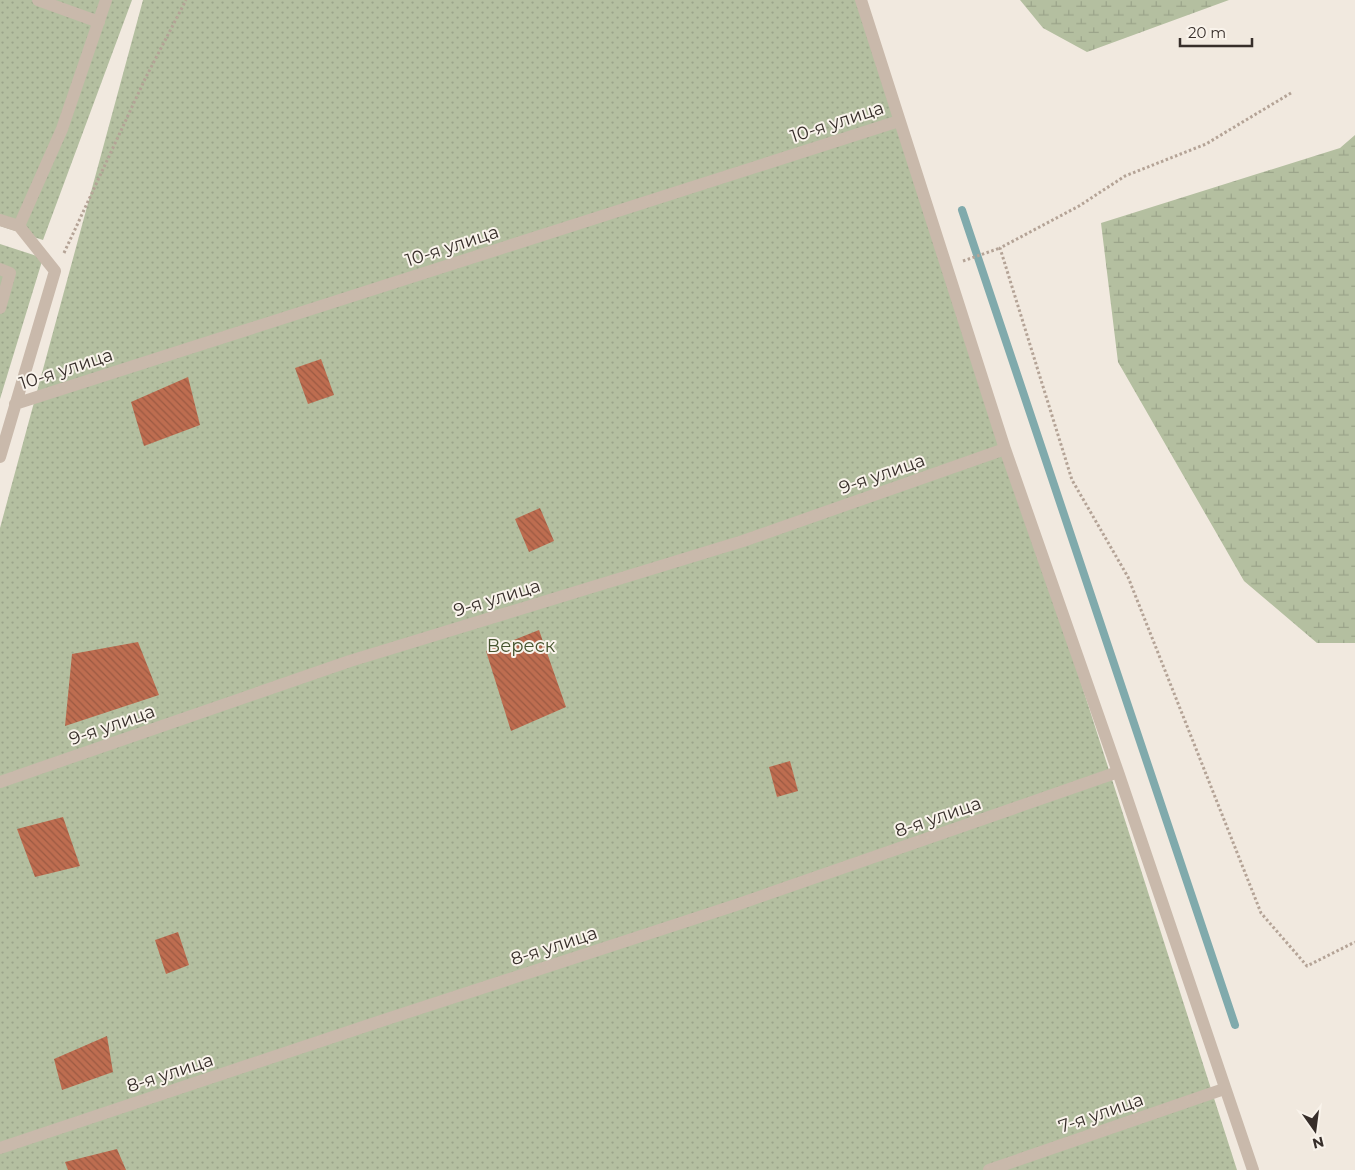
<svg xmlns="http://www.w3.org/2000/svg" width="1355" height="1170" font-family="Montserrat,sans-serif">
	<defs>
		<pattern id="wetland-marsh" width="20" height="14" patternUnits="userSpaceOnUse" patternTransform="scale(1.25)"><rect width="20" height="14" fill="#b4bfa0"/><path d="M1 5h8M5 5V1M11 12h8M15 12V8" fill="none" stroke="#9ba48a"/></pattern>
		<pattern id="garden-dots" width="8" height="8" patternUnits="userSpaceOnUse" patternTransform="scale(1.25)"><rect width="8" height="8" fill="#b4bfa0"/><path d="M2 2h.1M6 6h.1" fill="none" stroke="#9ba48a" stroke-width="1.8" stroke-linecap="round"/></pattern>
		<pattern id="building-back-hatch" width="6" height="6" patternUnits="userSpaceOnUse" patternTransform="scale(1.25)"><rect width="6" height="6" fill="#be6d50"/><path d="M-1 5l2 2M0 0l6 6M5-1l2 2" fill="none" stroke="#9b5a43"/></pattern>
	</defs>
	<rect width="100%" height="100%" fill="#f1e9df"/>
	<path fill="url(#wetland-marsh)" d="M1020 0H1229L1087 52 1043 28Z
		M1355 135V643H1317L1244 581 1118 362 1101 223 1340 148Z"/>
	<path fill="url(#garden-dots)" d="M0 0H132L43 240 0 226Z
		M143 0H856L1019 489 1237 1170H0V528Z
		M0 244 43 258 0 399Z"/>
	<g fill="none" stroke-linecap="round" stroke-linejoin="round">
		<path stroke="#80aaac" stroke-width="8" d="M962 210 1235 1025"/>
	</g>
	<path fill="url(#building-back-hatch)" d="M321 359 334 395 308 404 295 368Z
		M188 377 200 425 144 446 131 402Z
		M540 508 554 541 529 552 515 519Z
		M539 630 566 707 511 731 486 651Z
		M138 642 159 695 65 726 72 654Z
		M790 761 798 791 777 797 769 767Z
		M63 817 80 866 35 877 17 829Z
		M178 932 189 965 166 974 155 940Z
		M107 1036 113 1072 62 1090 54 1059Z
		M117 1149 126 1170H68L65 1162Z"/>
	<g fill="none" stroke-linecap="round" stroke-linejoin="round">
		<path stroke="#b4a396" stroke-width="3" stroke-dasharray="2.5 2.5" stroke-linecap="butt" d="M1291 93 1206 144 1125 176 1079 206 1000 248 1072 480 1128 577 1261 913 1307 966 1355 942
			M64 253 145 79 186 0
			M963 261 1000 248"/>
		<path stroke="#c9b9ab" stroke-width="12" d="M38 0 99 22
			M861 0 1005 449 1118 772 1253 1170
			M0 220 19 226 55 271 0 457
			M19 226 62 129 106 0
			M0 269 10 273 0 308
			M15 404 899 121
			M0 782 350 661 743 541 1005 449
			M0 1148 378 1022 736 905 1118 772
			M989 1170 1224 1089"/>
	</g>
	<g text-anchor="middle" stroke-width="4" stroke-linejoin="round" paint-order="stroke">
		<g font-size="18" fill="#372e2a" stroke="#f9f3eb">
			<text transform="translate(837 122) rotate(-18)" y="6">10-я улица</text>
			<text transform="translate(452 246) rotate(-18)" y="6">10-я улица</text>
			<text transform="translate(66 369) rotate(-18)" y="6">10-я улица</text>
			<text transform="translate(882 474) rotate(-19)" y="6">9-я улица</text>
			<text transform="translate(497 598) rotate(-17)" y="6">9-я улица</text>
			<text transform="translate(112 725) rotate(-19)" y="6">9-я улица</text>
			<text transform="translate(938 817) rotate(-19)" y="6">8-я улица</text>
			<text transform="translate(554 946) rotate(-18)" y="6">8-я улица</text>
			<text transform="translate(170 1073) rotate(-18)" y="6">8-я улица</text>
			<text transform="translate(1101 1113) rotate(-19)" y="6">7-я улица</text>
		</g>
		<g font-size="18" fill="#46542f" stroke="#f9f3eb">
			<text x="521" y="652">Вереск</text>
		</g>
	</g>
	<g transform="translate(1315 1130) rotate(166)" stroke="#f9f3eb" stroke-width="4" paint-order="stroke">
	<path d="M0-4L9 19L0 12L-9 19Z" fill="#372e2a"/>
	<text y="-8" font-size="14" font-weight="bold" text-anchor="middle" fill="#372e2a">N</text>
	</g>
	<path d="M1180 38v8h72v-8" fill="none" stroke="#372e2a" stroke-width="2.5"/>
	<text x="1188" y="38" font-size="15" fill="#372e2a" stroke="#f9f3eb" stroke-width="4" paint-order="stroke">20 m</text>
</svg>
